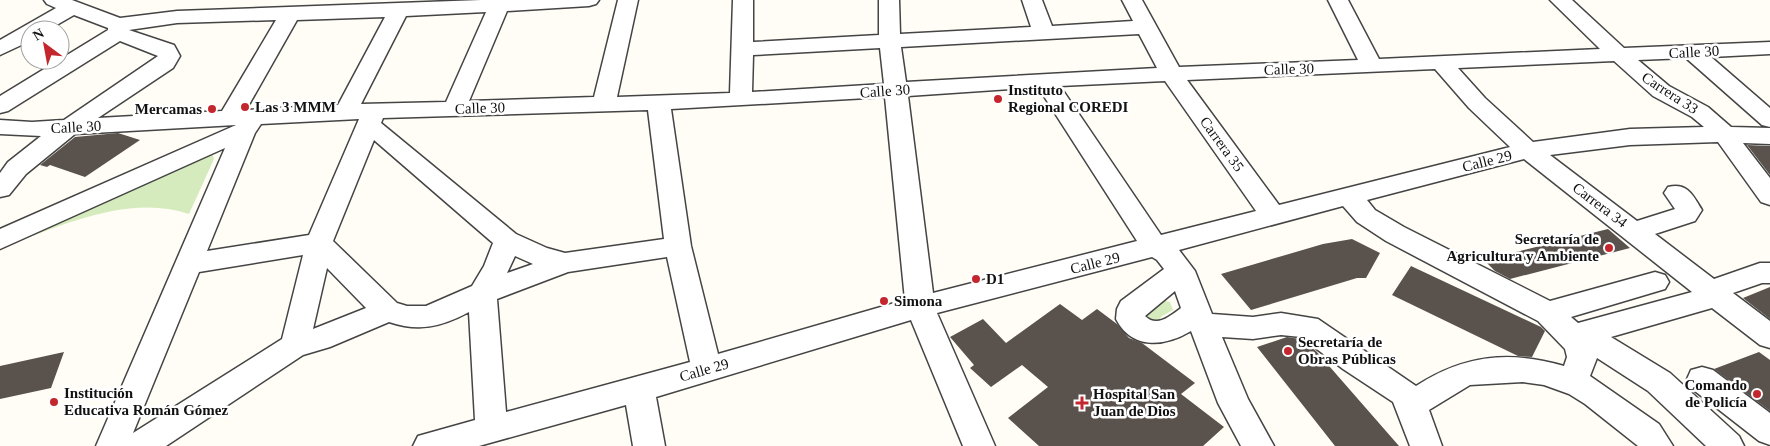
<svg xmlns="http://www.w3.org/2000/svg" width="1770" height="446" font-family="'Times New Roman',serif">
	<rect width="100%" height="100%" fill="#fffdf5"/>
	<path fill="#d5ebbd" d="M212 153 214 159 189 214C130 194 66 224 10 244Z
		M1161 300 1170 302 1173 310 1162 316 1156 323 1146 322 1144 312Z"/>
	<path fill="#5a524d" d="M118 133 140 140 85 177 50 165 47 167 40 165 75 137Z
		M1747 145 1770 146V175Z
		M1608 229 1630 248 1510 279 1495 271 1484 260Z
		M1352 239 1380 253 1366 278H1357L1251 310 1221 274 1323 244Z
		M1411 266 1541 327 1545 331 1532 357 1518 356 1392 295Z
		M1770 287V319L1743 298Z
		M1060 304 1082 320 1097 309 1117 324 1129 338 1142 343 1195 383 1181 394 1224 427 1203 446H1039L1008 418 1048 387 1022 365 991 387 970 368 974 365 950 337 983 319 1006 343Z
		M1287 337 1300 339 1316 351 1399 446H1335L1257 347Z
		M64 352 51 388 0 399V366Z
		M1759 352 1770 360V411L1714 369Z"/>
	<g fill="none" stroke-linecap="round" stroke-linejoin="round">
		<g stroke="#444" stroke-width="3">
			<path id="minor" d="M44 0H72L120 18 177 11 481 0H599L596 4 589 6 507 11 469 101 594 97 618 0H638L617 97 730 93 733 0H753V42L879 35V0H899L900 34 1031 27 1022 0H1042L1052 26 1133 21 1122 0H1142L1179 67 1358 60 1328 0H1348L1379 59 1600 49 1550 0H1572L1624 48 1770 42V54L1711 57 1770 108V127L1762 125 1686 58 1638 60 1669 86 1708 107 1731 127 1770 128V144L1743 143 1770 178V205L1761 202 1718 142 1630 145 1550 155 1637 221 1675 209 1664 193 1668 187C1687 182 1693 195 1702 210L1695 221 1655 234 1714 279 1760 263H1770V283H1762L1733 293 1770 321V348L1760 345 1712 308 1611 337 1670 373 1739 436 1744 446H1706L1648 391 1597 358 1590 376 1659 424 1673 446H1638L1585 404 1569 394 1544 385 1523 382 1470 385 1429 410 1442 446H1410L1393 402 1343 369 1301 337 1281 335 1253 339 1222 337 1248 399 1274 446H1241L1218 403 1191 331C1164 347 1132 350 1116 319L1117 309 1121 301 1164 269 1157 260 1152 257 937 313 995 446H963L911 320 656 397 665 446H633L626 405 479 446H413L418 436 475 420 469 312C441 327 419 332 389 322L330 347 303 355 166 446H96L225 148 0 249V229L236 125 75 134 26 174 9 195 0 197V173L8 162 41 136 0 134V120L32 122 64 120 158 56 120 41 8 111 0 113V96L108 30V28L74 15 48 30H30V41L0 55V40L56 8 47 4ZM486 12 446 102 361 104 406 16ZM385 17 338 105 246 110 297 20ZM276 20 222 111 98 118 173 68 180 56 174 45 129 30 177 23ZM1139 34 1157 68 906 82 901 47ZM880 48 884 84 752 92 753 55ZM1614 61 1653 96 1692 117 1704 127 1630 129 1533 142 1485 98 1458 68ZM1435 69 1469 108 1510 147 1279 205 1187 80ZM1165 81 1256 211 1161 235 1060 86ZM1038 87 1137 241 933 293 908 96ZM885 97 905 300 718 354 691 246 671 109ZM648 110 664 239 565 253 547 248 516 234 381 123 383 118ZM359 119 309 235 207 251 255 133 261 124ZM374 140 493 243 484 266 472 286 426 306H407L397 303 333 241ZM1524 159 1692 292 1578 323 1571 317 1665 289 1669 282 1665 275 1655 272 1550 301 1404 227 1375 210 1367 200ZM1343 206 1357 222 1386 241 1538 321 1565 349 1567 357 1564 366C1509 350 1464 355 1416 386L1318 319 1281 313 1253 317 1212 314 1195 271 1179 250ZM303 255 282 339 133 433 199 272ZM515 256 533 264 507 273ZM667 257 690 362 506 412 497 299 568 272ZM327 268 366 308 313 329ZM1175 291 1181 308C1170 316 1157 328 1145 316Z
				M1702 367 1713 370 1770 413V445L1759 441 1691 388 1687 379 1691 370Z"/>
		</g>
		<use href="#minor" fill="#fff" fill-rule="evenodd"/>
	</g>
	<g fill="#c4262e" stroke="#fff" stroke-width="2">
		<circle cx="998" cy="99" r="5"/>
		<circle cx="245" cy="107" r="5"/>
		<circle cx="212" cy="109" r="5"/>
		<circle cx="1609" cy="248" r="5"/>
		<circle cx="976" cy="279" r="5"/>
		<circle cx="884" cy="301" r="5"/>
		<circle cx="1288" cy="351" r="5"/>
		<circle cx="1757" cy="394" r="5"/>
		<circle cx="54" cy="402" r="5"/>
		<path d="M1079.5 395.5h5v5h5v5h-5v5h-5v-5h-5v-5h5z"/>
	</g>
	<g text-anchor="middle" stroke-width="5" stroke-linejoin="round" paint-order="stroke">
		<g font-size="15" fill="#111" stroke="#fff">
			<text transform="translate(1694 52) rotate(-3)" y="5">Calle 30</text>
			<text transform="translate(1289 69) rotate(-2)" y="5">Calle 30</text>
			<text transform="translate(885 91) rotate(-4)" y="5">Calle 30</text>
			<text transform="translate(1670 93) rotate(33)" y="5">Carrera 33</text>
			<text transform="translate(480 108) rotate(-2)" y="5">Calle 30</text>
			<text transform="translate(76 127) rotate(-3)" y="5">Calle 30</text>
			<text transform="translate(1222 144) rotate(54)" y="5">Carrera 35</text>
			<text transform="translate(1487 161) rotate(-14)" y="5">Calle 29</text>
			<text transform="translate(1600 205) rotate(37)" y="5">Carrera 34</text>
			<text transform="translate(1095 263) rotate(-14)" y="5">Calle 29</text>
			<text transform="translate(704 370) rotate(-16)" y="5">Calle 29</text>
		</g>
		<g font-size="15" font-weight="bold" fill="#111" stroke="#fff" text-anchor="start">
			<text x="1008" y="95">Instituto<tspan x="1008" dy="17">Regional COREDI</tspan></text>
			<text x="255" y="112">Las 3 MMM</text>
			<text x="202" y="114" text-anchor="end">Mercamas</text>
			<text x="1599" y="244" text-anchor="end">Secretaría de<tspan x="1599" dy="17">Agricultura y Ambiente</tspan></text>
			<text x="986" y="284">D1</text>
			<text x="894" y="306">Simona</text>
			<text x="1298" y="347">Secretaría de<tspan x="1298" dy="17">Obras Públicas</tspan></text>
			<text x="1747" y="390" text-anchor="end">Comando<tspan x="1747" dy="17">de Policía</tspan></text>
			<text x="64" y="398">Institución<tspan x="64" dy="17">Educativa Román Gómez</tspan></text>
			<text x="1093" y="399">Hospital San<tspan x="1093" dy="17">Juan de Dios</tspan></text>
		</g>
	</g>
	<g transform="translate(45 45) rotate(328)"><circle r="24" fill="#ffffff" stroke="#a0a0a0"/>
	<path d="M0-4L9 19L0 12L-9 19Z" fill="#c4262e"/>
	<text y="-8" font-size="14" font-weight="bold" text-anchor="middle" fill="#111111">N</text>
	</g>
</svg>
